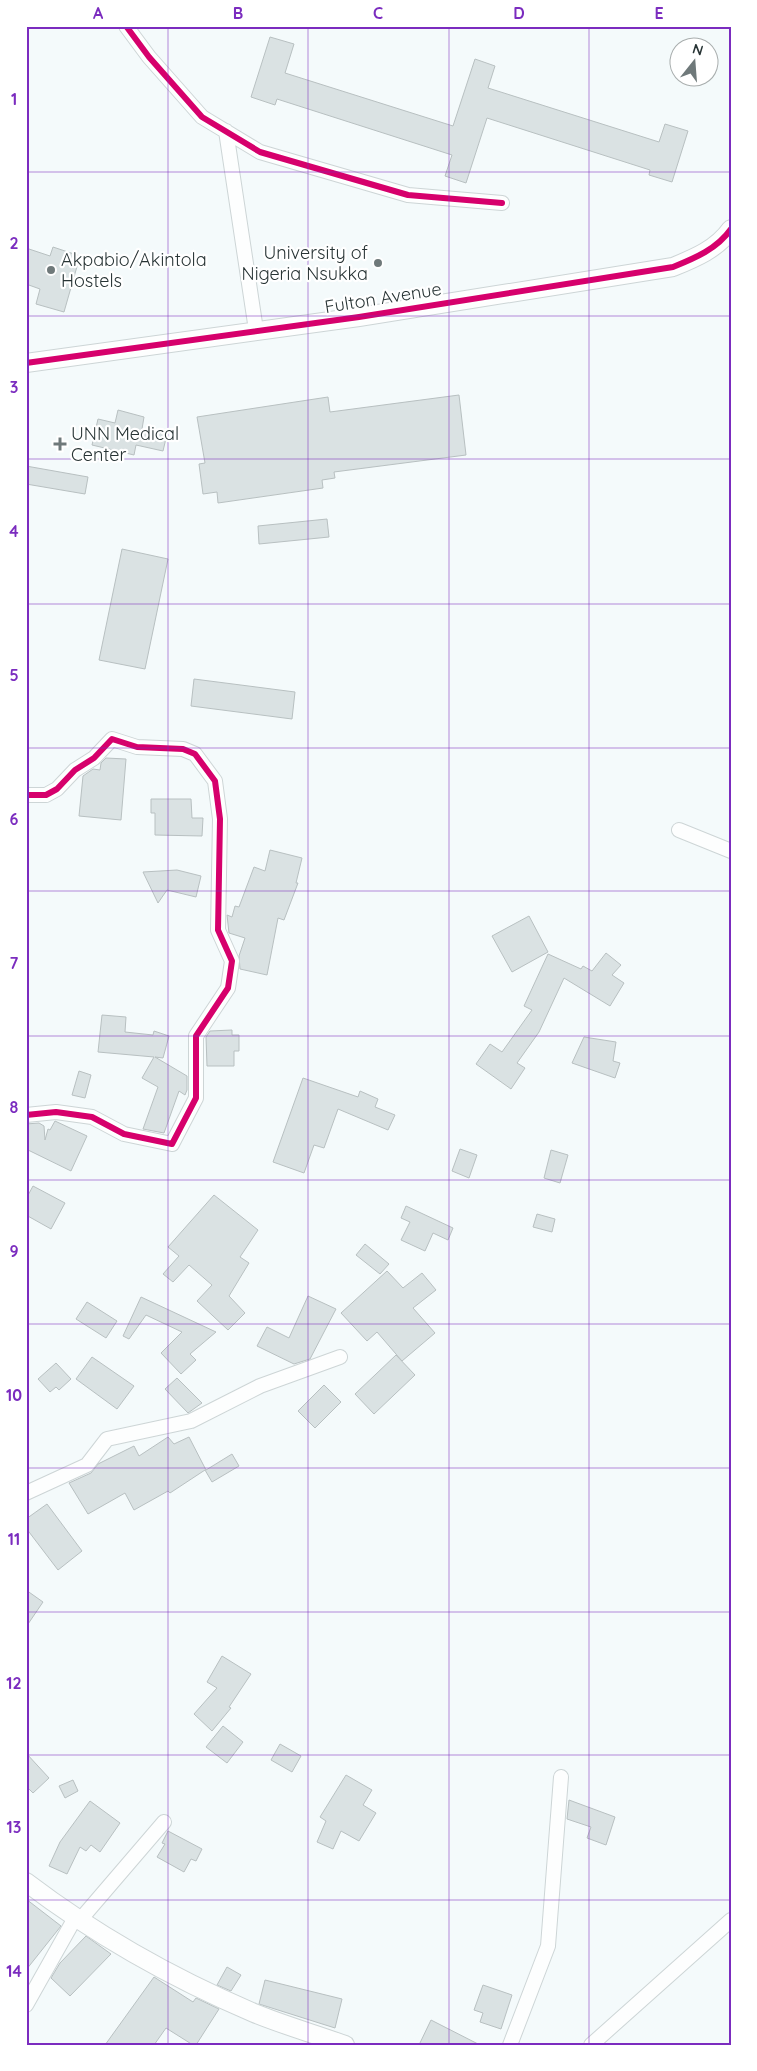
<svg xmlns="http://www.w3.org/2000/svg" width="757" height="2071" font-family="Quicksand,sans-serif">
	<rect width="100%" height="100%" fill="#f4fafb"/>
	<path fill="#dae2e3" stroke="#b8c0c1" d="M270 37 294 44 285 73 453 126 475 59 495 66 488 88 659 142 665 124 688 131 672 182 649 175 650 170 487 118 466 183 445 176 452 155 277 99 275 105 251 97Z
		M53 247 80 256 64 312 36 304 40 289 26 284V248L50 256Z
		M459 395 466 455 334 472 335 478 322 480 323 488 218 503 217 492 203 494 199 464 205 463 197 417 328 397 330 412Z
		M118 410 144 417 142 429 167 434 163 451 136 445 134 455 92 445 98 419 115 423Z
		M26 466 88 477 85 494 26 484Z
		M327 519 329 537 259 544 258 526Z
		M122 549 168 559 145 669 99 660Z
		M194 679 295 692 292 719 191 706Z
		M106 758 126 759 121 820 79 816 83 776 93 769 100 770 101 763Z
		M151 799H191L192 818H203L202 836 155 835V813H151Z
		M270 850 302 858 296 883H298L284 920 278 918 267 975 240 969 239 956 245 938 229 933 227 915 232 917 235 906 239 907 254 867 265 871Z
		M177 870 201 876 196 897 167 890 158 903 143 872Z
		M529 916 548 952 512 972 492 936Z
		M606 953 621 965 612 975 624 983 610 1006 564 978 539 1032 517 1063 525 1068 511 1089 476 1064 490 1044 502 1052 532 1010 524 1006 548 954 581 969 583 966 592 971Z
		M102 1015 126 1017 125 1032 153 1035 154 1031 169 1036 163 1058 155 1057 187 1076V1090L185 1095 179 1091 164 1133 143 1129 158 1087 142 1078 154 1057 98 1052Z
		M232 1030V1035H239V1051H234V1066H207L206 1037 210 1031Z
		M584 1037 616 1042 613 1061 620 1063 615 1078 572 1063Z
		M79 1071 91 1075 85 1098 72 1095Z
		M303 1078 358 1097 360 1091 378 1099 375 1107 395 1115 388 1130 338 1109 324 1148 314 1145 304 1173 273 1162Z
		M55 1121 87 1136 71 1171 26 1149V1124L39 1123 44 1126 45 1140 48 1129 50 1130Z
		M460 1149 477 1155 469 1178 452 1171Z
		M551 1150 568 1155 560 1183 544 1178Z
		M33 1186 65 1203 51 1229 26 1215V1199Z
		M214 1195 258 1230 240 1257 249 1263 229 1296 245 1313 228 1330 197 1301 212 1285 189 1265 173 1282 163 1274 179 1256 168 1247Z
		M406 1206 453 1228 448 1240 433 1233 425 1251 401 1240 410 1222 401 1218Z
		M537 1214 555 1219 552 1232 533 1227Z
		M365 1244 389 1264 380 1274 356 1255Z
		M387 1271 403 1288 422 1273 436 1290 413 1308 435 1333 402 1361 377 1332 367 1341 341 1313Z
		M308 1296 336 1309 310 1359 294 1364 257 1346 267 1327 289 1338Z
		M141 1297 216 1332 190 1354 196 1360 181 1374 161 1353 182 1332 146 1315 129 1339 123 1336Z
		M87 1302 117 1321 106 1338 76 1319Z
		M396 1355 415 1375 374 1414 355 1394Z
		M92 1357 134 1386 117 1409 76 1379Z
		M56 1363 71 1379 59 1390 56 1387 50 1392 38 1379Z
		M177 1378 202 1403 188 1413 165 1389Z
		M324 1385 341 1402 315 1428 298 1411Z
		M168 1437 174 1444 189 1437 206 1470 232 1454 239 1466 212 1482 205 1470 170 1493 168 1491 134 1510 125 1493 88 1514 69 1483 91 1473 98 1464 134 1446 139 1456Z
		M47 1504 82 1551 58 1570 26 1528V1519Z
		M26 1590 43 1602 26 1627Z
		M222 1656 251 1674 229 1707 231 1708 212 1731 194 1714 217 1688 207 1682Z
		M223 1726 243 1742 227 1763 206 1747Z
		M280 1744 301 1756 292 1772 271 1760Z
		M26 1753 49 1778 33 1793 26 1786Z
		M346 1775 372 1790 363 1805 376 1813 359 1841 341 1831 333 1849 317 1842 326 1821 320 1817Z
		M73 1780 78 1791 65 1798 59 1786Z
		M569 1800 615 1817 606 1845 587 1838 591 1827 567 1819Z
		M90 1801 120 1823 100 1852 91 1845 86 1851 80 1847 67 1874 49 1866 60 1842Z
		M168 1831 202 1849 196 1861 191 1859 184 1872 157 1857 165 1844 162 1843Z
		M26 1899 61 1926 26 1970Z
		M86 1936 111 1954 70 1996 51 1978 60 1963Z
		M227 1967 241 1975 231 1991 217 1985Z
		M154 1977 193 2002 196 1998 219 2009 196 2045H193L166 2028 154 2045H105Z
		M265 1980 342 1999 335 2028 259 2004Z
		M483 1985 512 1995 501 2029 480 2022 483 2013 474 2010Z
		M431 2020 480 2045H419Z"/>
	<g fill="none" stroke-linecap="round" stroke-linejoin="round">
		<g stroke="#cdd5d6" stroke-width="16">
			<path id="minor" d="M126 26 149 57 202 117 260 152 408 195 502 203
				M226 131 256 330
				M26 795H46L57 789 75 770 94 758 112 739 137 747 183 749 195 754 215 781 220 819 218 930 232 961 228 988 196 1036V1098L172 1144 124 1134 92 1117 56 1112 26 1115
				M679 830 731 851
				M26 1493 87 1465 107 1439 191 1421 260 1386 340 1357
				M26 2005 75 1918 80 1920 164 1822
				M510 2045 548 1946 561 1777
				M591 2045 731 1920"/>
		</g>
		<g stroke="#cdd5d6" stroke-width="20">
			<path id="tertiary" d="M26 363 359 317 673 267C695 258 717 249 731 229
				M26 1882C97 1936 172 1978 254 2013 283 2025 315 2034 345 2045"/>
		</g>
		<use href="#minor" stroke="#fdfefe" stroke-width="14"/>
		<use href="#tertiary" stroke="#fdfefe" stroke-width="18"/>
		<g stroke="#fff" stroke-width="9">
			<path id="cycleway" d="M126 26 149 57 202 117 260 152 408 195 502 203
				M26 363 359 317 673 267C695 258 717 249 731 229
				M26 795H46L57 789 75 770 94 758 112 739 137 747 183 749 195 754 215 781 220 819 218 930 232 961 228 988 196 1036V1098L172 1144 124 1134 92 1117 56 1112 26 1115"/>
		</g>
		<use href="#cycleway" stroke="#d6006c" stroke-width="6"/>
	</g>
	<path fill="none" stroke="#7b2cbf" stroke-width="1" stroke-opacity="0.55" d="M168 26V2045M308 26V2045M449 26V2045M589 26V2045M26 172H731M26 316H731M26 459H731M26 604H731M26 748H731M26 891H731M26 1036H731M26 1180H731M26 1324H731M26 1468H731M26 1612H731M26 1755H731M26 1900H731"/>
	<g fill="#6f797a" stroke="#fff" stroke-width="2">
		<circle cx="378" cy="263" r="5"/>
		<circle cx="51" cy="270" r="5"/>
		<path d="M57.5 436.5h5v5h5v5h-5v5h-5v-5h-5v-5h5z"/>
	</g>
	<g text-anchor="middle" stroke-width="4.5" stroke-linejoin="round" paint-order="stroke">
		<g font-size="18" fill="#283435" stroke="#fff" text-anchor="start">
			<text x="368" y="259" text-anchor="end">University of<tspan x="368" dy="21">Nigeria Nsukka</tspan></text>
			<text x="61" y="266">Akpabio/Akintola<tspan x="61" dy="21">Hostels</tspan></text>
			<text x="71" y="440">UNN Medical<tspan x="71" dy="21">Center</tspan></text>
		</g>
		<g font-size="18" fill="#283435" stroke="#fff">
			<text transform="translate(383 298) rotate(-9)" y="6">Fulton Avenue</text>
		</g>
	</g>
	<rect width="757" height="2071" fill="none" stroke="#ffffff" stroke-width="55"/>
	<g transform="translate(694 62) rotate(17)"><circle r="24" fill="#ffffff" stroke="#a9aeae"/>
	<path d="M0-4L9 19L0 12L-9 19Z" fill="#6f797a"/>
	<text y="-8" font-size="14" font-weight="bold" text-anchor="middle" fill="#283435">N</text>
	</g>
	<rect x="28" y="28" width="702" height="2016" fill="none" stroke="#7b2cbf" stroke-width="2"/>
	<g font-size="16" text-anchor="middle" font-weight="bold" fill="#7b2cbf">
		<text x="98" y="19">A</text>
		<text x="238" y="19">B</text>
		<text x="378" y="19">C</text>
		<text x="519" y="19">D</text>
		<text x="659" y="19">E</text>
		<text x="14" y="105">1</text>
		<text x="14" y="249">2</text>
		<text x="14" y="393">3</text>
		<text x="14" y="537">4</text>
		<text x="14" y="681">5</text>
		<text x="14" y="825">6</text>
		<text x="14" y="969">7</text>
		<text x="14" y="1113">8</text>
		<text x="14" y="1257">9</text>
		<text x="14" y="1401">10</text>
		<text x="14" y="1545">11</text>
		<text x="14" y="1689">12</text>
		<text x="14" y="1833">13</text>
		<text x="14" y="1977">14</text>
	</g>
</svg>
